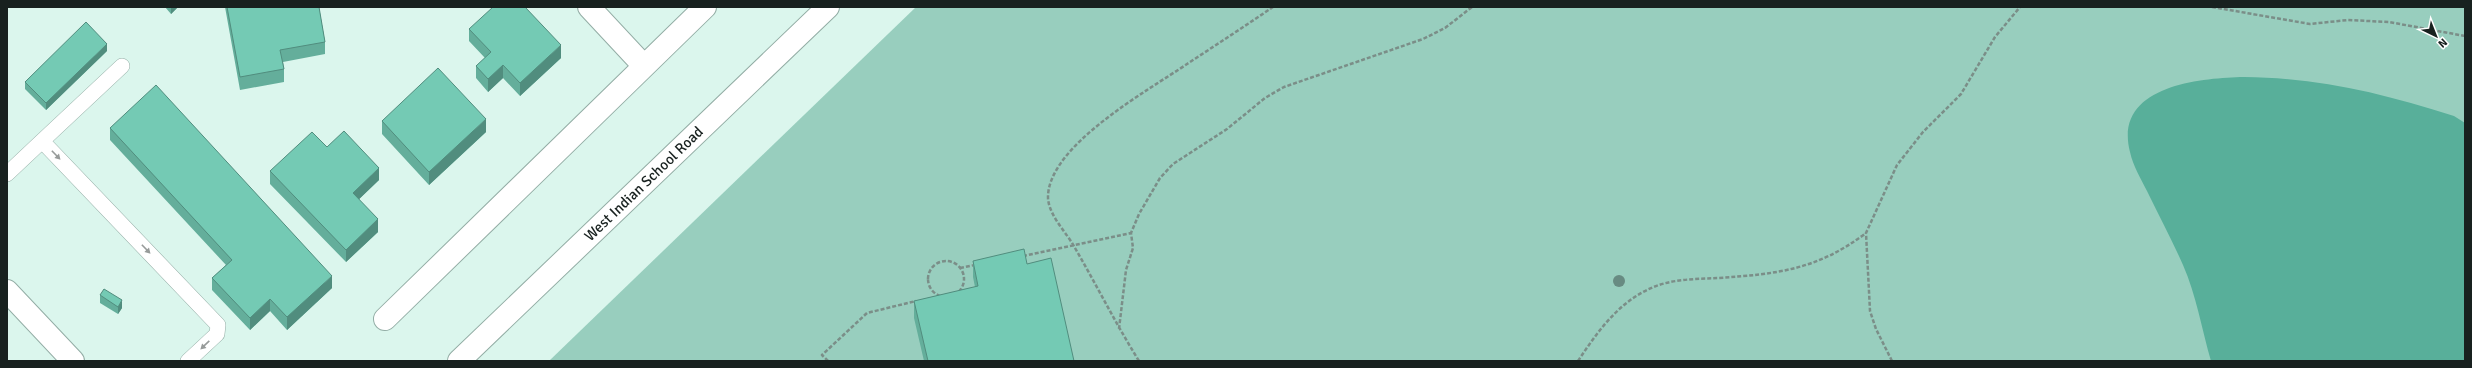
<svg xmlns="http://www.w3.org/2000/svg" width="2472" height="368" font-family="Signika,sans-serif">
	<rect width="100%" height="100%" fill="#dbf6ed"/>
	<path fill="#98cebe" d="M916 7H2465V361H549Z"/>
	<path fill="#58af9a" d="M2244 77C2320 78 2381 93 2454 116L2465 123V361H2211C2202 330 2196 294 2183 265 2172 240 2159 216 2147 191 2141 179 2133 166 2130 152 2113 86 2199 78 2244 77Z"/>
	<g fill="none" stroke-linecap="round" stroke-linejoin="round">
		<g stroke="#93ada5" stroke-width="16">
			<path id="service" d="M42 141 122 66
				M7 174 42 141 218 325 217 334 188 361"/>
		</g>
		<g stroke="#93ada5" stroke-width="24">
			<path id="minor" d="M589 7 644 66
				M385 319 705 7"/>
		</g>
		<g stroke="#93ada5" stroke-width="24">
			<g id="secondary">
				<path d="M7 291 73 361"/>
				<path id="s1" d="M459 361 828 7"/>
			</g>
		</g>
		<path stroke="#7b8e88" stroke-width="2.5" stroke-dasharray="4 2" stroke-linecap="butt" d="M2212 7 2310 24 2348 20 2389 22 2465 36
			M1023 256 1131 233
			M928 279a18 18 0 1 1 36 0a18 18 0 1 1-36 0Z
			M960 268 975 265
			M1119 329 1126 270 1133 248 1131 233 1139 214 1160 178 1173 164 1227 129 1265 98 1284 87 1423 39 1445 28 1472 7
			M828 361 822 355 867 313 916 301
			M1139 361C1116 324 1097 286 1075 248 1067 233 1049 216 1048 198 1047 146 1149 90 1187 64 1216 45 1245 26 1273 7
			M1578 361C1596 334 1616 305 1647 290 1668 279 1694 279 1718 278 1777 274 1817 270 1866 233
			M1892 361 1876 329 1870 311 1866 233 1897 165 1923 132 1961 94 1995 37 2020 7"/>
		<use href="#service" stroke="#fff" stroke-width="15"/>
		<use href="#minor" stroke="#fff" stroke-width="22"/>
		<use href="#secondary" stroke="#fff" stroke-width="22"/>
	</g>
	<circle fill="#688b82" cx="1619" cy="281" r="6"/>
	<path fill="#64ae9b" d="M165 7H178L171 14Z
		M225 7H319L325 42V54L283 62 284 69V82L240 90Z
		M469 29 561 58 520 96 503 78 488 92 476 78V66L485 58 469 41Z
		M107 51 46 110 25 89V82Z
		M382 121 486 132 429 185 382 134Z
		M110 128 332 288 287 330 270 311 250 330 212 290V278L226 265 110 140Z
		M327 147 379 180 359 199 378 232 346 262 270 184V171Z
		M973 261 1027 264 1074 361H924L914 318V301L975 287 973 277Z
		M100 295 122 308 118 314 100 303Z"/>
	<path fill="#518d7e" d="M171 7H178L171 14Z
		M107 44V51L46 110V103Z
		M561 45V58L520 96V83Z
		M503 65V78L488 92V79Z
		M486 119V132L429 185V172Z
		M379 168V180L353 205V193Z
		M378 219V232L346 262V250Z
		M332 276V288L287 330V317Z
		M270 299V311L250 330V318Z
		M122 300V308L118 314V307Z"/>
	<path fill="#74cab4" stroke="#518d7e" d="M227 7H319L325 42 280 50 284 69 240 77Z
		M493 7H525L561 45 520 83 503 65 488 79 476 66 491 52 469 29Z
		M86 22 107 44 46 103 25 82Z
		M438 68 486 119 429 172 382 121Z
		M156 85 332 276 287 317 270 299 250 318 212 278 232 260 110 128Z
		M344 131 379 168 353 193 378 219 346 250 270 171 312 132 327 147Z
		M1024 249 1027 264 1051 258 1074 361H928L914 301 978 286 973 261Z
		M104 289 122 300 118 307 100 295Z"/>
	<defs><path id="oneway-solid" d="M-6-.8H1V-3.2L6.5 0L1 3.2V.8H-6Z"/></defs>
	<g fill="#979b9a">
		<use href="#oneway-solid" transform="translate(56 155) rotate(46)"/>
		<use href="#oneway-solid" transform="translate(146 249) rotate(46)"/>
		<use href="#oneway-solid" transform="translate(205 345) rotate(136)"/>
	</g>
	<g text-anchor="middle" stroke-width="3.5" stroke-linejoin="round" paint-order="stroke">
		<g font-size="15" fill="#18211f" stroke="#fff">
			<text dy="5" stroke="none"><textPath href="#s1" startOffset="256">West Indian School Road</textPath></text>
		</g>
	</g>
	<rect width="2472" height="368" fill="none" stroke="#18211f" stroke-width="16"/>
	<g transform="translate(2436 36) rotate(137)" stroke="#ffffff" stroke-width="3" paint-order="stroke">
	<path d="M0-3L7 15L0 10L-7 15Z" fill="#18211f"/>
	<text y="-6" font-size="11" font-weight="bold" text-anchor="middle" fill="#18211f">N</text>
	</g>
</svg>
